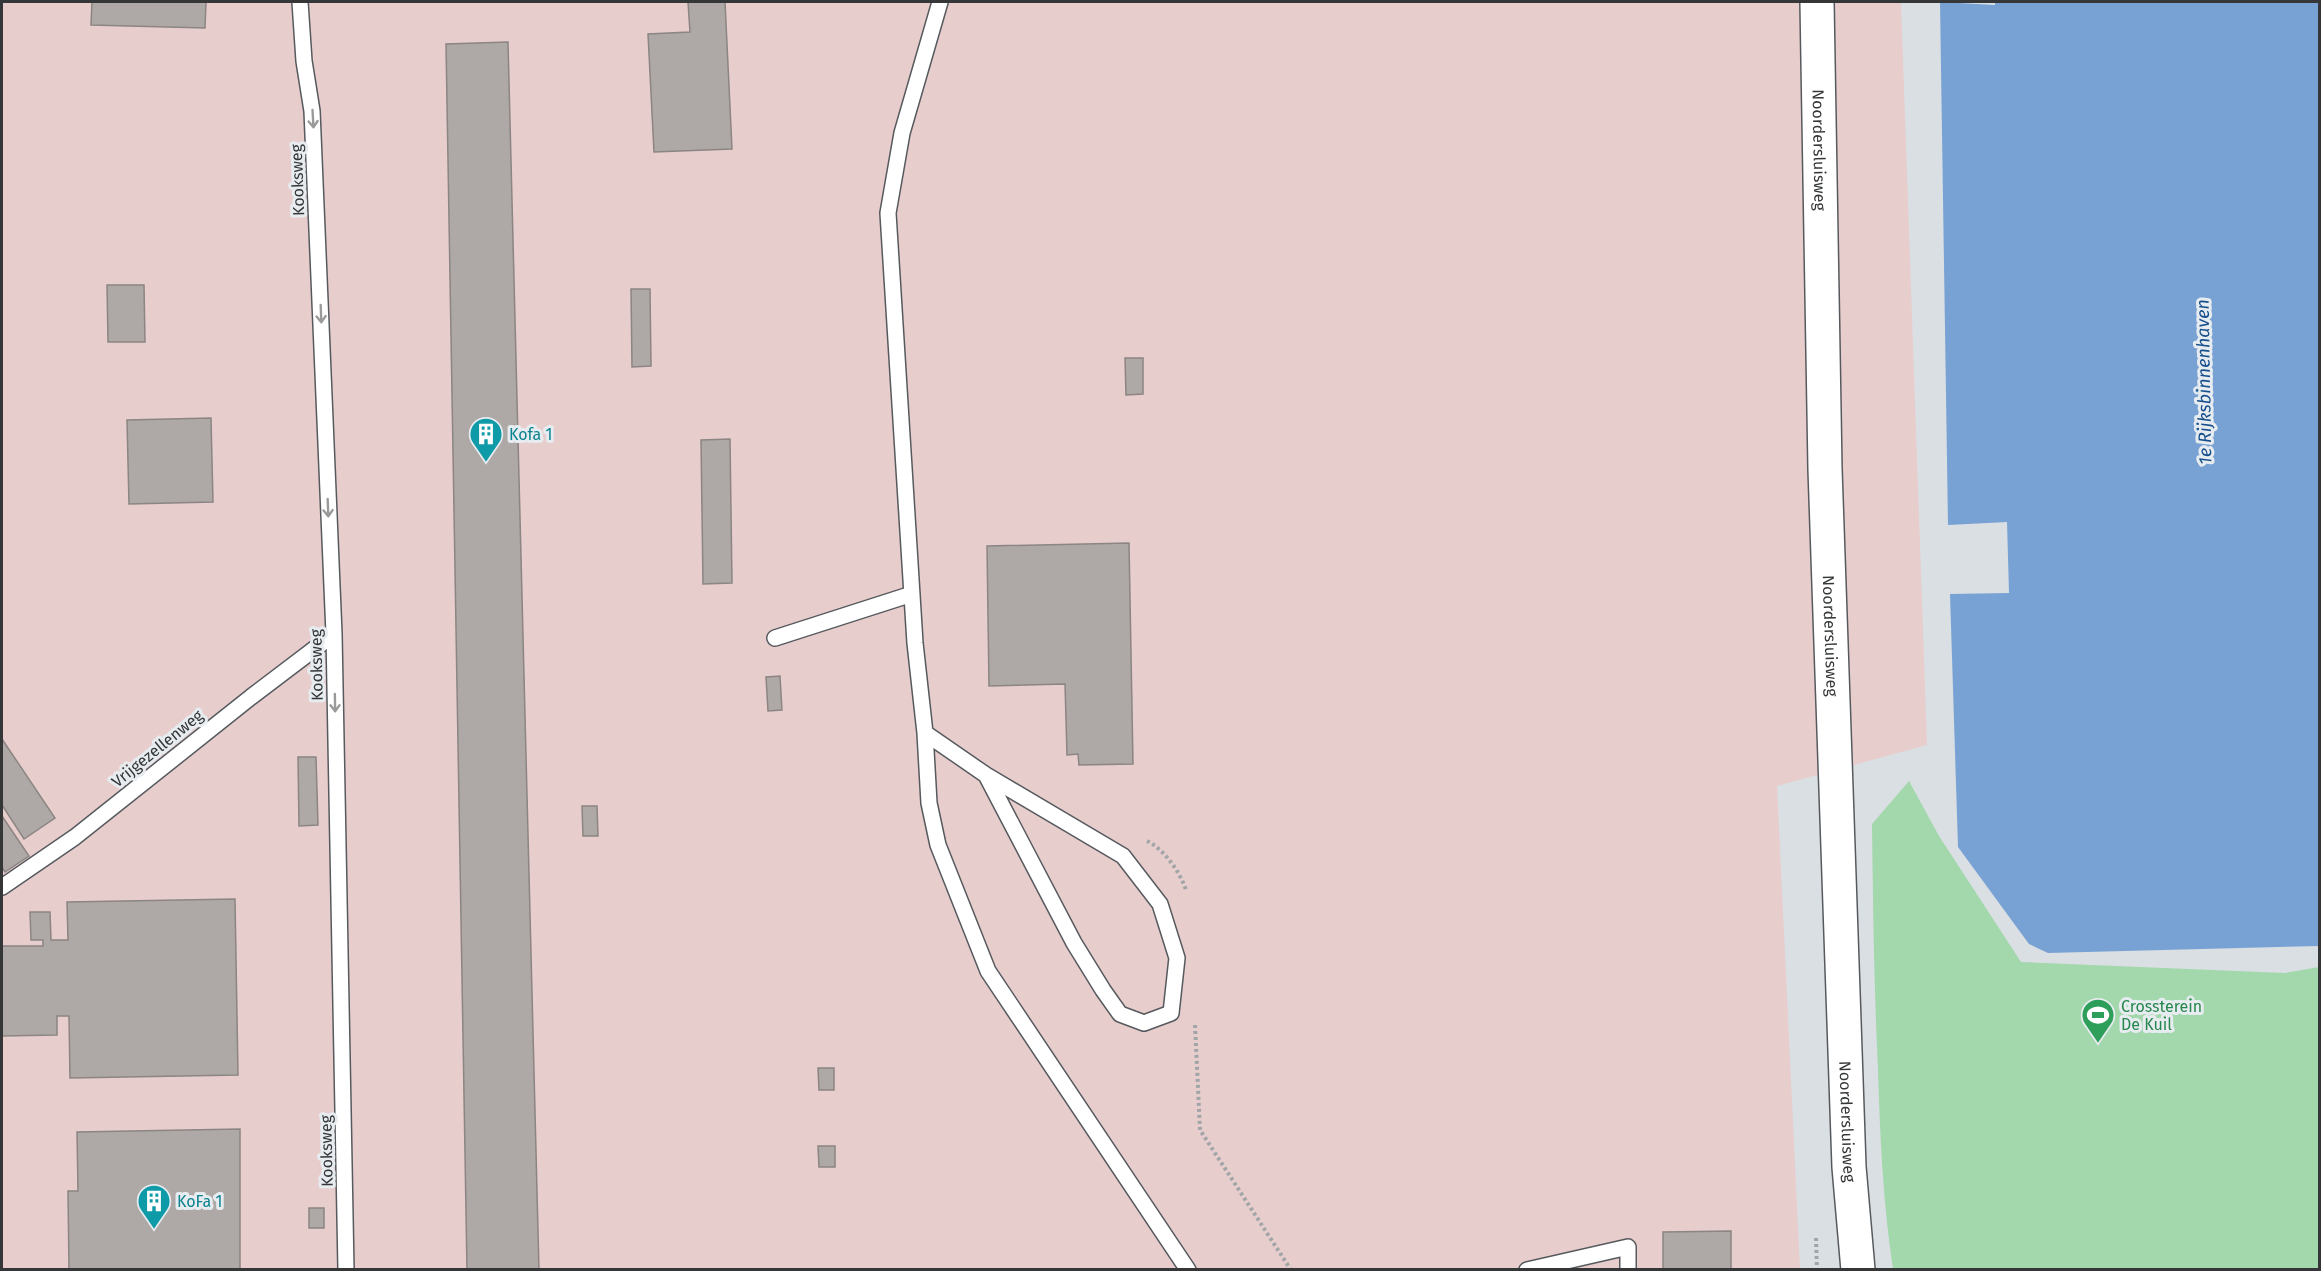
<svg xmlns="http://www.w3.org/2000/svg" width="2321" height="1271" font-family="'Fira Sans',sans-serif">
	<rect width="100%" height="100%" fill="#dadfe3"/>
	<path fill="#e8cdcd" d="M2 2H1901L1927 745 1777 786 1800 1269 2 1270Z"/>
	<path fill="#a3d7ac" d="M1909 781 1939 836 2021 962 2285 973 2319 967V1269H1893C1883 1203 1880 1136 1878 1070 1874 988 1873 906 1872 824Z"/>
	<path fill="#78a2d4" d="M1940 2 1995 5V2H2319V946L2048 953 2029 944 1958 847 1950 594 2009 593 2007 522 1948 525Z"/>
	<path fill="#aea8a6" stroke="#8b8583" stroke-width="1.5" d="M92 2H206L205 28 91 25Z
		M688 2H725L732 149 654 152 648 34 690 32Z
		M508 42 539 1270H467L446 44Z
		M107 285H144L145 342H108Z
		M631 289H650L651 366 632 367Z
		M1125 358H1143V394L1126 395Z
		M211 418 213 502 129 504 127 420Z
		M730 439 732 583 703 584 701 440Z
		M1129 543 1133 764 1079 765 1078 754 1067 755 1065 684 989 686 987 546Z
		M780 676 782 710 768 711 766 677Z
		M2 739 55 818 24 839 2 805Z
		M298 757H316L318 825 299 826Z
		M582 806H597L598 836H583Z
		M2 816 29 856 5 872 2 867Z
		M235 899 238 1075 70 1078 69 1016H57V1035L2 1036V946H43V940H31L30 912H50L51 940H68L67 902Z
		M818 1068H834V1090H819Z
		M240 1129V1270H69L68 1191H78L77 1132Z
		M818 1146H835V1167H819Z
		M309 1208H324V1228H309Z
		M1731 1231V1270H1663V1232Z"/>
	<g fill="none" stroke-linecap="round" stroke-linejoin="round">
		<g stroke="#565a5e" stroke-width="18">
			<path id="lane" d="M300 2 304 61 312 111 334 634 346 1270
				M940 2 902 133 888 213 915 643 925 733 929 803 938 845 988 971 1188 1270
				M775 638 912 594
				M925 733 986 775 1123 856 1160 904 1177 958 1171 1013 1144 1023 1120 1014 1103 990 1074 943 986 775
				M2 887 75 837 251 697 334 634
				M1527 1270 1628 1247V1270"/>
		</g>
		<g stroke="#565a5e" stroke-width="36">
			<g id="secondary">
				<path id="s1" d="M1817 2 1825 469 1849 1167 1858 1270"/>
			</g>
		</g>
		<path stroke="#a1a5a8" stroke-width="4" stroke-dasharray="3 3" stroke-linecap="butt" d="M1147 841C1164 849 1180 872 1186 890
			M1195 1025 1200 1130 1291 1270
			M1816 1238 1817 1270"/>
		<use href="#lane" stroke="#fff" stroke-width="15"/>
		<use href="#secondary" stroke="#fff" stroke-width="33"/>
	</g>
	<defs><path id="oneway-shaft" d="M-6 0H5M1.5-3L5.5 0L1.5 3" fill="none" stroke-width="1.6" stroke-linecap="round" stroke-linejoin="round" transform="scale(1.5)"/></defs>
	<g stroke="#9a9a9b">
		<use href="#oneway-shaft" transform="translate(313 119) rotate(87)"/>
		<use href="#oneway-shaft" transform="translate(321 314) rotate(88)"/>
		<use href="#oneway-shaft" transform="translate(328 508) rotate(88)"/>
		<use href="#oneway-shaft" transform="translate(335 703) rotate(89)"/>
	</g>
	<defs>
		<g id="building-pin" transform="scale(1.725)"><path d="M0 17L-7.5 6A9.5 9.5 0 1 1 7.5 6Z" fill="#0f9aa8" stroke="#e7ecf0"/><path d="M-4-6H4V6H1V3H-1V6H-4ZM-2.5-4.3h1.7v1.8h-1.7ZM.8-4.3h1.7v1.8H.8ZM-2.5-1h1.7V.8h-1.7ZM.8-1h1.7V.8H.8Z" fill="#fff"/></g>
		<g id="stadium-pin" transform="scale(1.725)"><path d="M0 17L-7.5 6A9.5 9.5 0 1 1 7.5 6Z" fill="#2e9e5b" stroke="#e7ecf0"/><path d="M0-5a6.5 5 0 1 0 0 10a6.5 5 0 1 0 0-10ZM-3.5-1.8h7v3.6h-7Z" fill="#fff"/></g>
	</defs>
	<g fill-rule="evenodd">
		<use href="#building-pin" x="486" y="434"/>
		<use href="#stadium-pin" x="2098" y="1015"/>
		<use href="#building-pin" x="154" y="1201"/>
	</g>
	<g text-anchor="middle" stroke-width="6" stroke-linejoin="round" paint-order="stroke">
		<g font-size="16" fill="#343637" stroke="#e7ecf0">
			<text dy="6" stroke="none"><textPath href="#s1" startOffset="148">Noordersluisweg</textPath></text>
			<text transform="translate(297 180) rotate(-92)" y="6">Kooksweg</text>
			<text dy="6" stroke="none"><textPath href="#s1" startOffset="634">Noordersluisweg</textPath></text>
			<text transform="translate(316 665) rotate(-91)" y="6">Kooksweg</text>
			<text transform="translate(157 748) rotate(-39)" y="6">Vrijgezellenweg</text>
			<text dy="6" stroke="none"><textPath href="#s1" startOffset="1120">Noordersluisweg</textPath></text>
			<text transform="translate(326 1151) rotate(-91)" y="6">Kooksweg</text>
		</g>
		<g font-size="16" fill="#0d838f" stroke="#e7ecf0" text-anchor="start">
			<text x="509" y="440">Kofa 1</text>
			<text x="177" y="1207">KoFa 1</text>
		</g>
		<g font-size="16" fill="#27864d" stroke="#e7ecf0" text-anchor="start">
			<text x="2121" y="1012">Crossterein<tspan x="2121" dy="18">De Kuil</tspan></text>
		</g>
		<g font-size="18" font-style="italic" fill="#164f8c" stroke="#e7ecf0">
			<text transform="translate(2204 382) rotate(-91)" y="6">1e Rijksbinnenhaven</text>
		</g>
	</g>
	<rect width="2321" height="1271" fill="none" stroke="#343637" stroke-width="6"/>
</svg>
